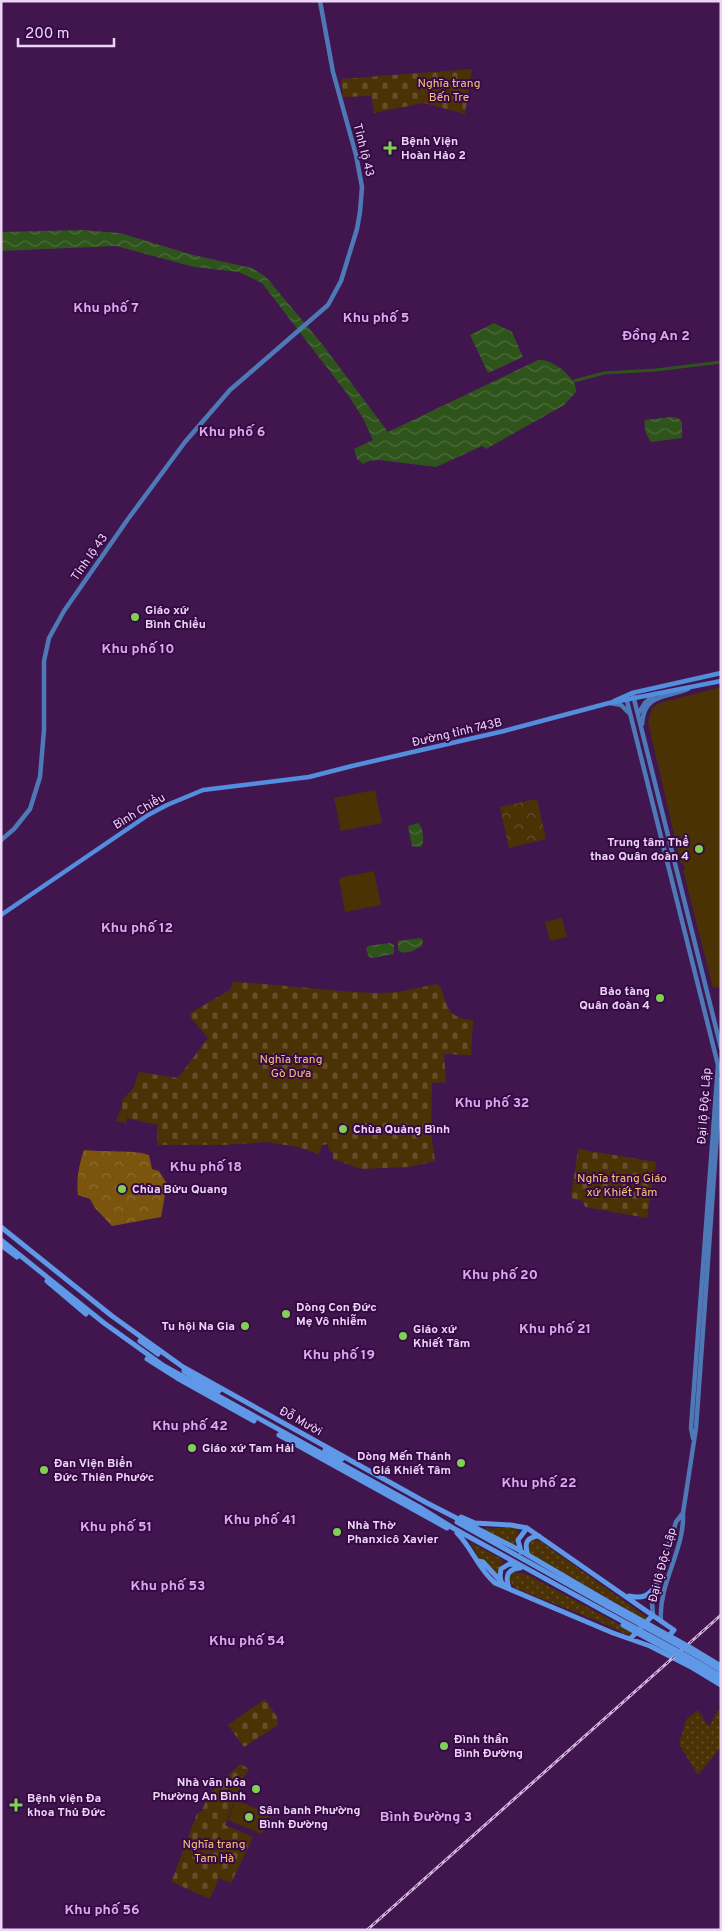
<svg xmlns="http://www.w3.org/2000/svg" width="722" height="1931" font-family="Overpass,sans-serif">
	<defs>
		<pattern id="grass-dots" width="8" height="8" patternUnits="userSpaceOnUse" patternTransform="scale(1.25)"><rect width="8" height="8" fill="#4b3205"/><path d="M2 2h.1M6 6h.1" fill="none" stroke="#654f2a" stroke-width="1.8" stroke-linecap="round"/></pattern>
		<pattern id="forest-crowns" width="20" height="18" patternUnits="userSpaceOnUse" patternTransform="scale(1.25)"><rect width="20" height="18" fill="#7b550d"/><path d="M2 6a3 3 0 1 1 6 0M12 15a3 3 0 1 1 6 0" fill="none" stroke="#8e6d31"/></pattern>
		<pattern id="cemetery-stones" width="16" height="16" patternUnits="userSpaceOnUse" patternTransform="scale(1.25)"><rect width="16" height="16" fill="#4b3205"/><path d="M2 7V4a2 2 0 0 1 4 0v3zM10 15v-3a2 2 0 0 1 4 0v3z" fill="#654f2a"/></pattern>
		<pattern id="park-crowns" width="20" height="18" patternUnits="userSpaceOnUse" patternTransform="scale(1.25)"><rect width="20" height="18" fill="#4b3205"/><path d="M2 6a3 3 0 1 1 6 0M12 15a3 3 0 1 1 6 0" fill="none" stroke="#654f2a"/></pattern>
		<pattern id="water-waves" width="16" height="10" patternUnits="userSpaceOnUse" patternTransform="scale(1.25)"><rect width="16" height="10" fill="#2e541b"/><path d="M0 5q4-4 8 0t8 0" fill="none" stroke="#4d6c3d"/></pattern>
	</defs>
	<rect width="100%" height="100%" fill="#41164f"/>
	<path fill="url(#grass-dots)" d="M514 1527 519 1528 514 1547 480 1529Z
		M535 1540 540 1541 648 1618 646 1620 532 1555 528 1552 529 1541Z
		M470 1542 503 1560 497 1574 479 1559Z
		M514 1572 526 1574 633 1632 628 1635 600 1622 515 1588 509 1580V1577Z
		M698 1710 709 1727 718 1710 721 1711V1747L698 1775 679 1744 686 1720Z"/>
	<path fill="url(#forest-crowns)" d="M84 1150C99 1152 139 1150 149 1155L152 1169 159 1171 167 1184 161 1217 112 1226 95 1208 90 1199 78 1195C76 1179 79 1165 84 1150Z"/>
	<path fill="url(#cemetery-stones)" d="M472 69 465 114 424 103 374 113 371 96 343 97 341 79Z
		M233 982C280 984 327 991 375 993 395 994 417 988 436 984L440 986C448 1006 446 1018 473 1020L471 1055 444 1054 446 1082 432 1083 431 1134 435 1161 409 1167 361 1169 333 1159V1153L329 1150 328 1144 322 1145 319 1154 298 1147 266 1142 223 1145H157V1125L127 1118 126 1123 116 1121 122 1107V1100L133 1089 139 1072 178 1078 208 1038 191 1018 190 1013 230 990Z
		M578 1149 656 1162 647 1218 585 1207 583 1201 571 1198Z
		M265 1699 277 1717 278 1725 244 1747 228 1725Z
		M240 1764 249 1769 244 1777 225 1825 253 1837 231 1883 219 1878 210 1899 172 1882V1880L197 1814 202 1811 208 1795Z"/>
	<path fill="url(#park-crowns)" d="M537 799 546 839 509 848 500 807Z"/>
	<path fill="#4b3205" d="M721 687V992L719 987 713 988 683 870 685 869 683 863 681 864 648 722 652 708 659 703Z
		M375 790 382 823 341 831 334 798Z
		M374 871 381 905 345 912 339 878Z
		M562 918 567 937 550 941 545 922Z
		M236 1800 270 1814 262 1834 228 1820Z"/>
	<path fill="url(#water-waves)" d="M82 230 120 233 193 255 252 268 266 277 322 344 388 432 538 360C551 358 578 378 576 392L564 405 486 449 482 446 436 467 379 460 369 461 363 464 357 459 354 449 373 440 363 418 348 395 262 283 239 272 194 267 116 246 1 251V232Z
		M494 323 512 332 523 357 488 373 470 335Z
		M671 417 678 418 682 422V438L651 442C647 437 643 426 645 420Z
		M418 823C423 826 425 842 421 847L412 846 408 826Z
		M420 938 423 940 422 946C414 950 406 956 398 950V941Z
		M390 943 394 945V954L372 958 369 957 366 949 368 946Z"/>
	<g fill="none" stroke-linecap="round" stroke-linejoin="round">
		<path stroke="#2e541b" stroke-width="3" d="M574 381 604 373 656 370 721 362"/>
		<path stroke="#4d7ab7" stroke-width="4.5" d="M633 695 721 1048
			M626 697 718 1065 691 1428 693 1438
			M610 703 621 705 629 713
			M638 714 645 703 655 694
			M642 724C644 693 666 698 688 689
			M1 840 14 829 30 809 40 777 44 730V661L49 638 64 611 128 519 185 442 230 390 328 305 341 281 357 229 360 212 362 187 356 155 333 72 320 1
			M653 1615 652 1603 654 1592 676 1522 683 1513
			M661 1621C658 1583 685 1550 683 1513L696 1428 721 1079"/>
		<path stroke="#538ede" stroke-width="4.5" d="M614 701 632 693 721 673
			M1 915 148 815 167 805 203 790 309 777 352 766 504 731 609 703 721 681"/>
		<path stroke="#5e98e6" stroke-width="5" d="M1 1227 112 1316 183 1367 427 1503 521 1551 610 1603
			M1 1240 104 1323 164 1366 419 1507 453 1528 604 1611
			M1 1245 17 1257
			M47 1281 86 1314
			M140 1341 158 1354
			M147 1359 177 1378 254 1421
			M184 1371 219 1391
			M279 1435 447 1528
			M325 1450 342 1459
			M461 1517 475 1523 511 1525 527 1528 668 1626 674 1630 667 1638
			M457 1522 607 1606
			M457 1533C472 1548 479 1570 495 1583L613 1633 650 1646 693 1668 721 1685
			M521 1552 518 1540 527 1528
			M528 1555C524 1544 526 1537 539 1536
			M478 1561 483 1562 504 1585
			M501 1582 500 1576 501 1569 509 1564 518 1565
			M509 1588C505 1577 507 1569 520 1568
			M629 1596C643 1599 649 1596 657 1584
			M631 1638 653 1615
			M691 1648 721 1666
			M689 1651 721 1670
			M685 1655 721 1676
			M683 1658 721 1681"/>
		<g stroke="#d1b5dc" stroke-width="3">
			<path id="rail" d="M367 1930 721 1615"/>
		</g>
		<use href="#rail" stroke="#360a44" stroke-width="1" stroke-dasharray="4" stroke-linecap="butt"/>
		<path stroke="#5e98e6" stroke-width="5" d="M610 1603 691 1648
			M607 1606 689 1651
			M604 1611 685 1655
			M623 1625 683 1658"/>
	</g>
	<g fill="#7ed153" stroke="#360a44" stroke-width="2">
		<path d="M387.5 140.5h5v5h5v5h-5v5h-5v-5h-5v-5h5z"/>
		<circle cx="135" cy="617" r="5"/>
		<circle cx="699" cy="849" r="5"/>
		<circle cx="660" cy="998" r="5"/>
		<circle cx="343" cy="1129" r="5"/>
		<circle cx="122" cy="1189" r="5"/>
		<circle cx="286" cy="1314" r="5"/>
		<circle cx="245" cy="1326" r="5"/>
		<circle cx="403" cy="1336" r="5"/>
		<circle cx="192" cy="1448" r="5"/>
		<circle cx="461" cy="1463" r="5"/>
		<circle cx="44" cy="1470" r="5"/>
		<circle cx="337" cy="1532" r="5"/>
		<circle cx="444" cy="1746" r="5"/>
		<circle cx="256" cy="1789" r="5"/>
		<path d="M13.5 1797.5h5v5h5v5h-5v5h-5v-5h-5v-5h5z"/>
		<circle cx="249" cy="1817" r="5"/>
	</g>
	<g text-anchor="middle" stroke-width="4" stroke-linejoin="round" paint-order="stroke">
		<g font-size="12" fill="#f6c274" stroke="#360a44">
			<text x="449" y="87">Nghĩa trang<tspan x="449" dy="14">Bến Tre</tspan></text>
			<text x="291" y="1063">Nghĩa trang<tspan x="291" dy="14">Gò Dưa</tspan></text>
			<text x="622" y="1182">Nghĩa trang Giáo<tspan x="622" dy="14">xứ Khiết Tâm</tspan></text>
			<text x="214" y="1848">Nghĩa trang<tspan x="214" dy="14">Tam Hà</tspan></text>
		</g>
		<g font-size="12" font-weight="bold" fill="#eed5f8" stroke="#360a44" text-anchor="start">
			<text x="401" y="145">Bệnh Viện<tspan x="401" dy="14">Hoàn Hảo 2</tspan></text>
			<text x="145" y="614">Giáo xứ<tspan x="145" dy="14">Bình Chiểu</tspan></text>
			<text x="689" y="846" text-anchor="end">Trung tâm Thể<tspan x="689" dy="14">thao Quân đoàn 4</tspan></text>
			<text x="650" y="995" text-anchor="end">Bảo tàng<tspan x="650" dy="14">Quân đoàn 4</tspan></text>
			<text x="353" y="1133">Chùa Quảng Bình</text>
			<text x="132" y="1193">Chùa Bửu Quang</text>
			<text x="296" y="1311">Dòng Con Đức<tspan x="296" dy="14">Mẹ Vô nhiễm</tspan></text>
			<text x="235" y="1330" text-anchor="end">Tu hội Na Gia</text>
			<text x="413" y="1333">Giáo xứ<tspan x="413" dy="14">Khiết Tâm</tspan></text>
			<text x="202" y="1452">Giáo xứ Tam Hải</text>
			<text x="451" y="1460" text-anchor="end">Dòng Mến Thánh<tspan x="451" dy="14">Giá Khiết Tâm</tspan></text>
			<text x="54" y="1467">Đan Viện Biển<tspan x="54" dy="14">Đức Thiên Phước</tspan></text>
			<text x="347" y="1529">Nhà Thờ<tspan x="347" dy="14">Phanxicô Xavier</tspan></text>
			<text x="454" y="1743">Đình thần<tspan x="454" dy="14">Bình Đường</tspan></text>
			<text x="246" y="1786" text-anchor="end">Nhà văn hóa<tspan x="246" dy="14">Phường An Bình</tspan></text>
			<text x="27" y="1802">Bệnh viện Đa<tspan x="27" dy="14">khoa Thủ Đức</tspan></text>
			<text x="259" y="1814">Sân banh Phường<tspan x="259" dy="14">Bình Đường</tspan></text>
		</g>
		<g font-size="12" fill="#eed5f8" stroke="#360a44">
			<text transform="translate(364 150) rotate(76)" y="4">Tỉnh lộ 43</text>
			<text transform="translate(89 557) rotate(-55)" y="4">Tỉnh lộ 43</text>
			<text transform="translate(457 732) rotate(-13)" y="4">Đường tỉnh 743B</text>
			<text transform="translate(139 811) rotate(-31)" y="4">Bình Chiểu</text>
			<text transform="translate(704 1106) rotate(-86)" y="4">Đại lộ Độc Lập</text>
			<text transform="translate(301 1421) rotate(29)" y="4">Đỗ Mười</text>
			<text transform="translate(662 1565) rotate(-75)" y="4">Đại lộ Độc Lập</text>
		</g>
		<g font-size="14" font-weight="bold" fill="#dbaaee" stroke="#360a44">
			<text x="106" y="312">Khu phố 7</text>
			<text x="376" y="322">Khu phố 5</text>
			<text x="656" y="340">Đồng An 2</text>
			<text x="232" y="436">Khu phố 6</text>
			<text x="138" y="653">Khu phố 10</text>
			<text x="137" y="932">Khu phố 12</text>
			<text x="492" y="1107">Khu phố 32</text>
			<text x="206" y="1171">Khu phố 18</text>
			<text x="500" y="1279">Khu phố 20</text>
			<text x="555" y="1333">Khu phố 21</text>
			<text x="339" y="1359">Khu phố 19</text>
			<text x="190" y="1430">Khu phố 42</text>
			<text x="539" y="1487">Khu phố 22</text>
			<text x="260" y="1524">Khu phố 41</text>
			<text x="116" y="1531">Khu phố 51</text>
			<text x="168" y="1590">Khu phố 53</text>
			<text x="247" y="1645">Khu phố 54</text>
			<text x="426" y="1821">Bình Đường 3</text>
			<text x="102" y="1914">Khu phố 56</text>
		</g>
	</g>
	<rect width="722" height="1931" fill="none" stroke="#eed5f8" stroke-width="5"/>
	<path d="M18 38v8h96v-8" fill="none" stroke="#eed5f8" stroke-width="2.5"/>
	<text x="25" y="38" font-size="15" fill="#eed5f8" stroke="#360a44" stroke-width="4" paint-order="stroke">200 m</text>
</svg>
